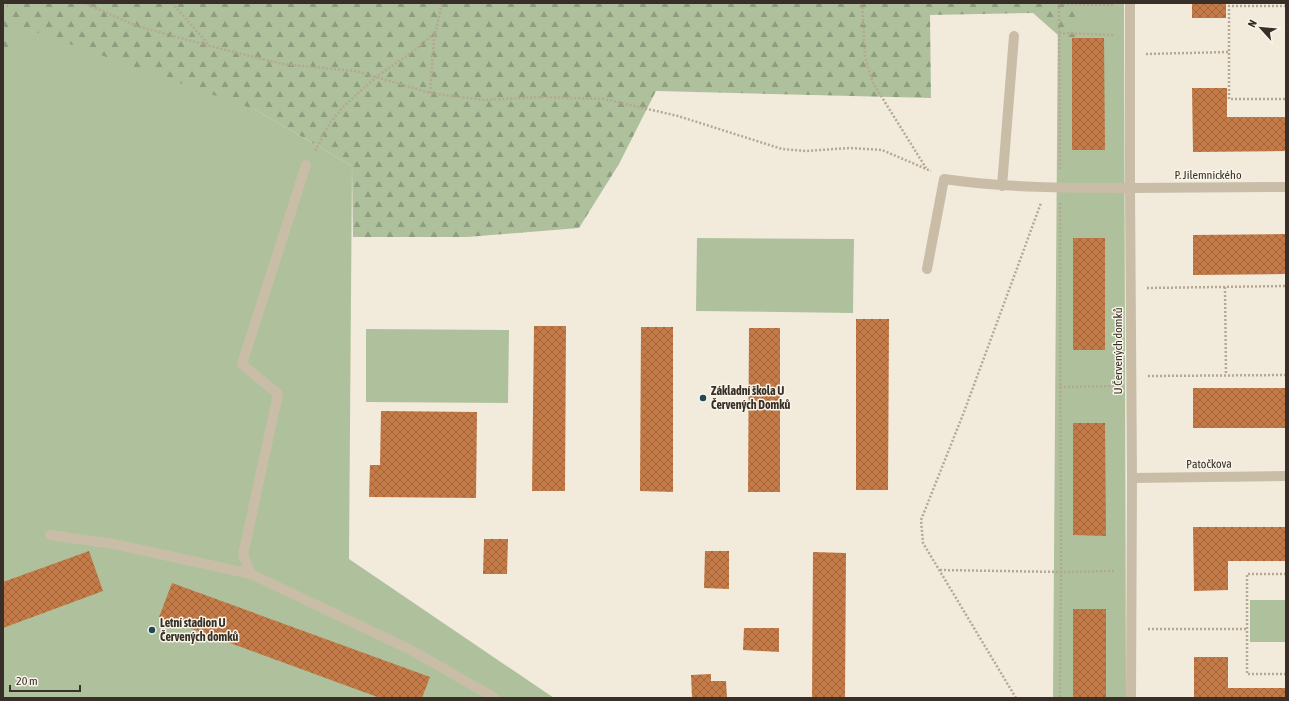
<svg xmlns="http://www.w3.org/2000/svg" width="1289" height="701" font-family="'Asap Condensed',sans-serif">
	<defs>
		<pattern id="forest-firs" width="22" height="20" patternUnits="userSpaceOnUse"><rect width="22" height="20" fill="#aec19c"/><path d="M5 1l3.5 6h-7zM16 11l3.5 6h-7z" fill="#8e9d7f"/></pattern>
		<pattern id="building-cross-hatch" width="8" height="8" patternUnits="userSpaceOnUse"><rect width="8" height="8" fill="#c57b47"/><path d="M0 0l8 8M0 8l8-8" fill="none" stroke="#a1653b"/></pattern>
	</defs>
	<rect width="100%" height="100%" fill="#f2ebdc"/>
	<path fill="#aec19c" d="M3 3H52L256 110 352 166 349 559 554 698H3Z
		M1058 3H1124L1126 698H1053Z
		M697 238 854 239 853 313 696 311Z
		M366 329 509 330 508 403 366 402Z
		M1250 600H1286V642H1250Z"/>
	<path fill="url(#forest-firs)" d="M8 3H1075V50L1033 13 930 15 931 98 656 91 619 164 579 228 467 237H353L352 166 256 110 16 25 3 61V19Z"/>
	<path fill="url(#building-cross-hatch)" d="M1192 3H1226V18H1192Z
		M1072 38H1104L1105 150H1072Z
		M1192 88H1227V117H1286V151L1193 152Z
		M1286 234V274L1193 275V235Z
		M1073 238H1105V350H1073Z
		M856 319H889L888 490H856Z
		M534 326H566L565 491H532Z
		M641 327H673V492L640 491Z
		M749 328H780V492H748Z
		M1193 388H1286V428H1193Z
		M381 411 477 412 476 498 369 497 370 465H380Z
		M1073 423H1105L1106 536 1073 535Z
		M1193 527H1286V561H1228V590L1194 591Z
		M484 539H508L507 574H483Z
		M89 551 103 591 3 628V582Z
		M705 551H729V589L704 588Z
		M813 552 846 553 845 698H812Z
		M172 583 430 677 422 698H380L159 617Z
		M1073 609H1106V698H1073Z
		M744 628H779V652L743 650Z
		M1194 657H1228V688H1286V698H1194Z
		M711 674V681H726L727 698H692L691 675Z"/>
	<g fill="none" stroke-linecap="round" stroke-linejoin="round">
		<path stroke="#b6a792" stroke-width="2.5" stroke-dasharray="2 2" stroke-linecap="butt" d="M84 3 137 26 210 46 282 64 356 71 430 93 484 100 542 97 604 99 678 116 782 149 806 151 849 148 882 150 931 171
			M172 3 209 45
			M862 3 865 57 873 83 926 168
			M1059 3 1060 170
			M1059 4 1113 5
			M1286 6H1229V99H1286
			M1059 33 1114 35
			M1146 54 1229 52
			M430 93 434 39 442 3
			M315 151 330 123 343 107 376 77 415 50 436 32
			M1060 203 1061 572 1060 698
			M1225 287 1226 375
			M1147 288 1286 286
			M1148 376 1286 375
			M1060 387 1115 386
			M940 570 1061 572 1115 571
			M1286 574H1247V674H1286
			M1148 629H1247
			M1016 698 923 543 921 520 964 412 1041 203"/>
		<path stroke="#cabda8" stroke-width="10" d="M306 165 242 364 278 394 243 555 251 574 411 650 495 698
			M1002 186 1014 36
			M927 269 944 179C1006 188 1068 188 1130 188
			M50 535 114 544 251 574"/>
		<path stroke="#cabda8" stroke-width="10" d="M1130 3V188L1132 478 1131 698
			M1130 188 1286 187
			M1132 478 1286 476"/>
	</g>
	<g fill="#1e4a58" stroke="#f9f4e8" stroke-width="1.5">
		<circle cx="703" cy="398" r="4"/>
		<circle cx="152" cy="630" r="4"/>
	</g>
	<g text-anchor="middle" stroke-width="3" stroke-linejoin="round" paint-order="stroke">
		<g font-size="12" fill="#372f28" stroke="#f9f4e8">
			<text x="1208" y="179">P. Jilemnického</text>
			<text transform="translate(1118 351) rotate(-90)" y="4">U Červených domků</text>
			<text transform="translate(1209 464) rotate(-1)" y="4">Patočkova</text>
		</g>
		<g font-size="12" font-weight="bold" fill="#372f28" stroke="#f9f4e8" text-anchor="start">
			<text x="711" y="395">Základní škola U<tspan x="711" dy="14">Červených Domků</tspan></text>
			<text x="160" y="627">Letní stadion U<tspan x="160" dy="14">Červených domků</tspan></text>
		</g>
	</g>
	<rect width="1289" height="701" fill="none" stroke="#372f28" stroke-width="8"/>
	<g transform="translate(1261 28) rotate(297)" stroke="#f9f4e8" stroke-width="3" paint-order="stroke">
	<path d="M0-3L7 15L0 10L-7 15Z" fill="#372f28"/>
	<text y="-6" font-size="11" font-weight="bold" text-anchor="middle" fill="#372f28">N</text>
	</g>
	<path d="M10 685v6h70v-6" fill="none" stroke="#372f28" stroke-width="2"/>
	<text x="16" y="685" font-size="12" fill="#372f28" stroke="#f9f4e8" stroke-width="3" paint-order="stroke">20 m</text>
</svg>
